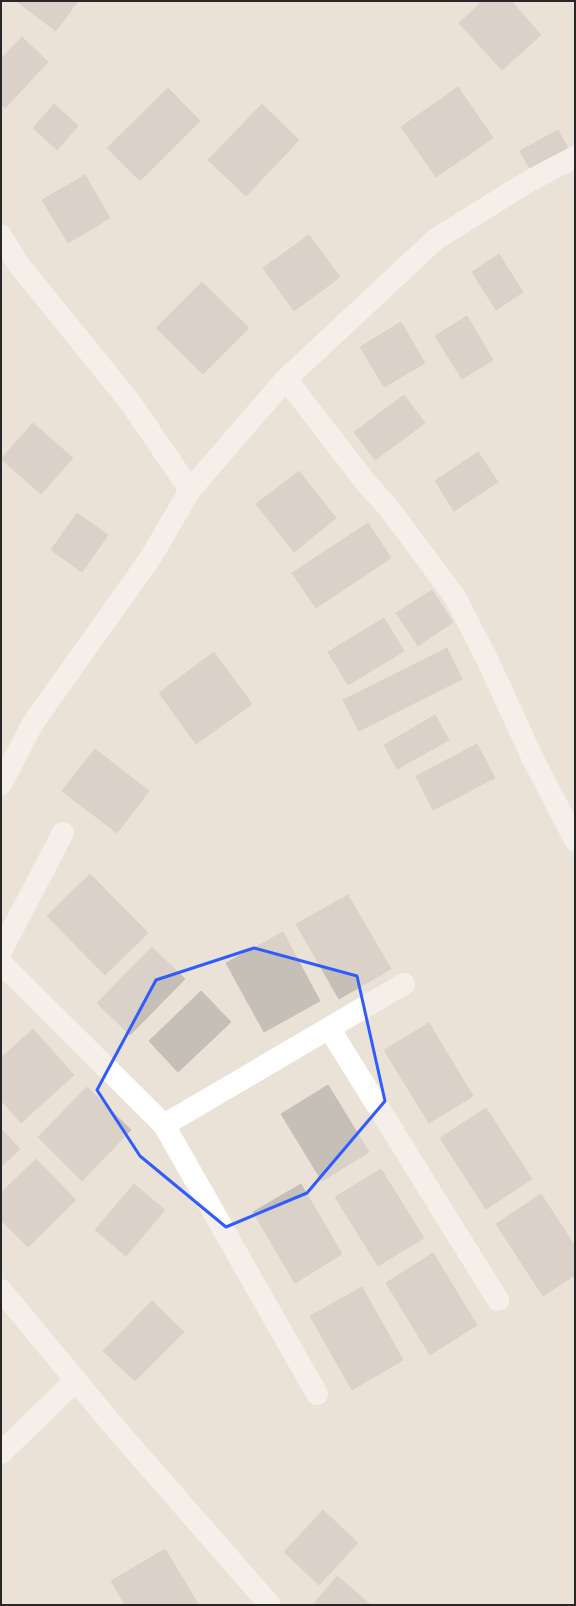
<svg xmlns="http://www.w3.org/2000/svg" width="576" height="1606" font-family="Mulish,sans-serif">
	<rect width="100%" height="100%" fill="#ebe2d7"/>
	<path fill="#c6bfb8" stroke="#c6beb2" d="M16 1H78L56 31Z
		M483 1H511L541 35 502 70 459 23Z
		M22 37 48 62 5 108 1 104V59Z
		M458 87 493 138 436 177 401 127Z
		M168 88 200 121 140 181 107 148Z
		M54 104 78 126 57 150 33 128Z
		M262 104 299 140 246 196 208 160Z
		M558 130 569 150 532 172 520 151Z
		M85 175 110 218 68 243 42 200Z
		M309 235 340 277 294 311 263 268Z
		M499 254 523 292 496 310 472 272Z
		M202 282 249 328 203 374 156 328Z
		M467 316 493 360 462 379 435 336Z
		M401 322 425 363 384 387 360 347Z
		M404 395 425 423 375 460 354 432Z
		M33 423 73 458 41 494 1 459Z
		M478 452 498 482 454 511 435 481Z
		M299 471 336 518 294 552 256 504Z
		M77 513 108 535 82 572 51 550Z
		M368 523 391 558 316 608 292 573Z
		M432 590 453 622 418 646 396 613Z
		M384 618 404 651 348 685 328 652Z
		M447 648 462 679 359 731 343 700Z
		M214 652 252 704 196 744 159 693Z
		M435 715 449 740 397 769 384 745Z
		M477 744 495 778 433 810 416 776Z
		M95 749 149 791 117 833 62 791Z
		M90 874 148 933 105 975 47 916Z
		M348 895 391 969 339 999 296 924Z
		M283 932 320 1001 264 1032 226 963Z
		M152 947 185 979 130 1035 97 1003Z
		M201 991 231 1022 178 1072 149 1041Z
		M429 1023 473 1096 429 1123 384 1050Z
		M33 1029 74 1075 21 1123 1 1100V1058Z
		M328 1085 369 1152 322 1181 281 1114Z
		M87 1087 131 1130 82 1181 38 1137Z
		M486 1108 532 1179 486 1209 440 1138Z
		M1 1129 20 1149 1 1167Z
		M36 1159 76 1200 28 1247 1 1220V1193Z
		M381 1169 424 1238 378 1266 335 1197Z
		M134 1184 165 1210 126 1256 95 1230Z
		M301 1184 342 1254 295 1283 253 1212Z
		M541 1194 575 1246V1275L543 1296 496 1224Z
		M433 1253 477 1325 430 1355 386 1283Z
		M362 1287 403 1360 352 1390 310 1316Z
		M152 1301 184 1332 135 1381 103 1351Z
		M323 1510 358 1543 319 1585 284 1552Z
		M165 1549 198 1604 125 1605 111 1581Z
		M337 1576 371 1605H313Z"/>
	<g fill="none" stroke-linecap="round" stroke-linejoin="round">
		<path stroke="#fff" stroke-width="22" d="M286 379 367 484 388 507 455 597 487 659 532 757 575 840
			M190 490 286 379 436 239 531 180 575 157
			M1 951 63 833
			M1 963 164 1125 317 1394
			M329 1028 498 1300
			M164 1125 404 984
			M1 1290 117 1430 270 1605
			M1 1453 76 1380"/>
		<path stroke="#fff" stroke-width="22" d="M1 236 19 265 130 402 190 490 151 557 33 723 1 784"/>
	</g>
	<path d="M0 0H576V1606H0ZM254 948 357 976 385 1101 307 1193 226 1227 140 1156 97 1090 156 980Z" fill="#ebe2d7" fill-opacity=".55" fill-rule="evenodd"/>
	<path fill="none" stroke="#305bff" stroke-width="3" stroke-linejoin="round" d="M254 948 357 976 385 1101 307 1193 226 1227 140 1156 97 1090 156 980Z"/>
	<rect width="576" height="1606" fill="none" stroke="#272727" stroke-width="4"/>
</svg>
